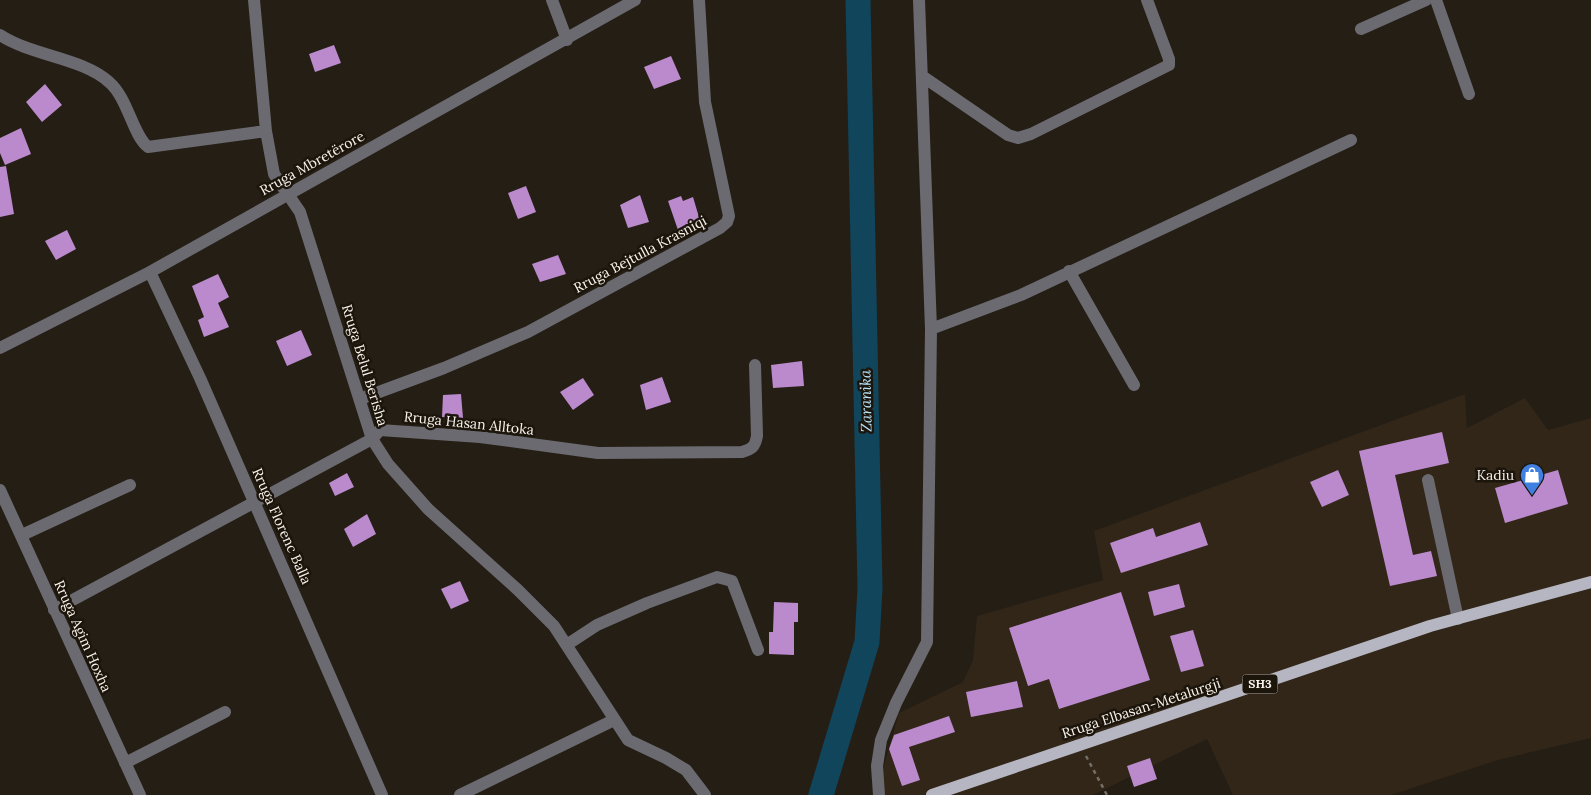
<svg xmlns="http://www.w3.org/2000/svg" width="1591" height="795" font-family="Lora,serif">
	<rect width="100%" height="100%" fill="#251e15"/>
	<path fill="#312617" d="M1465 394 1467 428 1525 398 1548 430 1591 418V738L1498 760 1391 795H1233L1207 739 1093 795H884L883 769 899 713 963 682 973 660 977 616 1103 580 1094 531Z"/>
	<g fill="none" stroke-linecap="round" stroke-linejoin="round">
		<path stroke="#10455b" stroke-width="25" d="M821 795 867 642 870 588 858 0"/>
	</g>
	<path fill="#ba8acc" d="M334 45 341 63 315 72 309 54Z
		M671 56 681 79 654 89 644 67Z
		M45 84 62 105 42 122 26 102Z
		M21 128 31 154 5 165 0 153V138Z
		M6 166 14 214 0 217V167Z
		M526 186 536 212 518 219 508 193Z
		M640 195 649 222 628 228 620 205Z
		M681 196 683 201 693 197 701 224 678 230 668 201Z
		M67 230 76 249 56 260 45 241Z
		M558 255 566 274 540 282 532 264Z
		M218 274 229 297 218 303 229 327 204 337 198 320 204 317 192 286Z
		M301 330 312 355 287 366 276 341Z
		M802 361 804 386 773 388 771 365Z
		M662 377 671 402 646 410 640 385Z
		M583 378 594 395 573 410 560 392Z
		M461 394 463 418 442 417 443 395Z
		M1442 432 1449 463 1395 475 1413 555 1431 551 1437 576 1390 586 1359 451Z
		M1338 470 1349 495 1322 507 1310 482Z
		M1558 470 1568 504 1505 523 1495 488Z
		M347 473 354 487 335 496 329 483Z
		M367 514 376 534 353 547 344 529Z
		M1200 522 1208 545 1121 573 1110 543 1153 528 1156 537Z
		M460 581 469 601 451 609 441 589Z
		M1179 584 1185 607 1154 616 1148 592Z
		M1121 592 1150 680 1059 709 1049 679 1028 686 1009 628Z
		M774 602 798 603V622H794V655L769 654V632H773Z
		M1193 630 1204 666 1181 672 1170 636Z
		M1017 681 1023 707 971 717 966 692Z
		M949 716 955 732 909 747 920 780 902 786 889 749 894 735Z
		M1150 758 1157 779 1134 787 1127 766Z"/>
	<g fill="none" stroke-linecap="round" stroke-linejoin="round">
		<path stroke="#756f67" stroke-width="2.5" stroke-dasharray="4 4" stroke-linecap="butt" d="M1086 756 1107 795"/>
		<path stroke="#6a6a70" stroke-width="12" d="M254 0 266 131 274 174 300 212 372 439 388 464 428 509 518 590 554 626 628 740 666 758 686 770 705 795
			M552 0 567 40
			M1436 0 1469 94
			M1361 29 1426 0
			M0 35C32 56 83 58 109 82 128 98 133 136 148 147L266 131
			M922 76 1008 135 1018 138 1031 134 1169 65V59L1147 0
			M1069 271 1134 385
			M150 272 200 378 382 795
			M931 329 1021 295 1351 140
			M0 348 150 272 635 0
			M360 399 444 368 528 332 720 228 727 222 729 216 705 102 699 0
			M1428 480 1458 619
			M0 490 140 795
			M22 535 130 485
			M54 610 372 439 380 430 480 437 598 453 742 452C752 449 755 447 757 436L755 365
			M568 644 597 625 647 603 717 577 732 581 758 650
			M125 763 225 712
			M460 795 614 720
			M879 795 877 766 881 740 896 703 927 642 931 329 919 0"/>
		<path stroke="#b6b6c2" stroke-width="12" d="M932 795 1430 626 1591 582"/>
	</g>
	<defs>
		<g id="shop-pin" transform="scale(1.25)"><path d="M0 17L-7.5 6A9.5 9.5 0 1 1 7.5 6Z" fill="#3f7fe0" stroke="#1c150c"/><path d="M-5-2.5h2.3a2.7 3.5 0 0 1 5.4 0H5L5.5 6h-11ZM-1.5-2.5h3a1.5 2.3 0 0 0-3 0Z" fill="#fff"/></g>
	</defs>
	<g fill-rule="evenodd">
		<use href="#shop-pin" x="1532" y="475"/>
	</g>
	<g text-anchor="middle" stroke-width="5" stroke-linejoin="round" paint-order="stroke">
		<rect fill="#1c150c" stroke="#b6b0a9" stroke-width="1" x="1242.5" y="674.5" width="35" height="19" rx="4"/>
		<g font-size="12" font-weight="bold" fill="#f8f3ec">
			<text x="1260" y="688">SH3</text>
		</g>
		<g font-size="14" fill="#f8f3ec" stroke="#1c150c">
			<text transform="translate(312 163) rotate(-29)" y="5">Rruga Mbretërore</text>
			<text transform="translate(640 254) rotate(-28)" y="5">Rruga Bejtulla Krasniqi</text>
			<text transform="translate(365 365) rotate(73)" y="5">Rruga Belul Berisha</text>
			<text transform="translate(469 423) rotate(6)" y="5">Rruga Hasan Alltoka</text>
			<text transform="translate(282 526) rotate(66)" y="5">Rruga Florenc Balla</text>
			<text transform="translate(83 636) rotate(66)" y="5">Rruga Agim Hoxha</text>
			<text transform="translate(1141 708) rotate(-18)" y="5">Rruga Elbasan-Metalurgji</text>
		</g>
		<g font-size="14" fill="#f8f3ec" stroke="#1c150c" text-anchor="end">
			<text x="1514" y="480">Kadiu</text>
		</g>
		<g font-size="15" font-style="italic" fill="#b9e5fb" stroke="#1c150c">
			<text transform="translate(866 401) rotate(-91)" y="5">Zaranika</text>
		</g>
	</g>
</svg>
